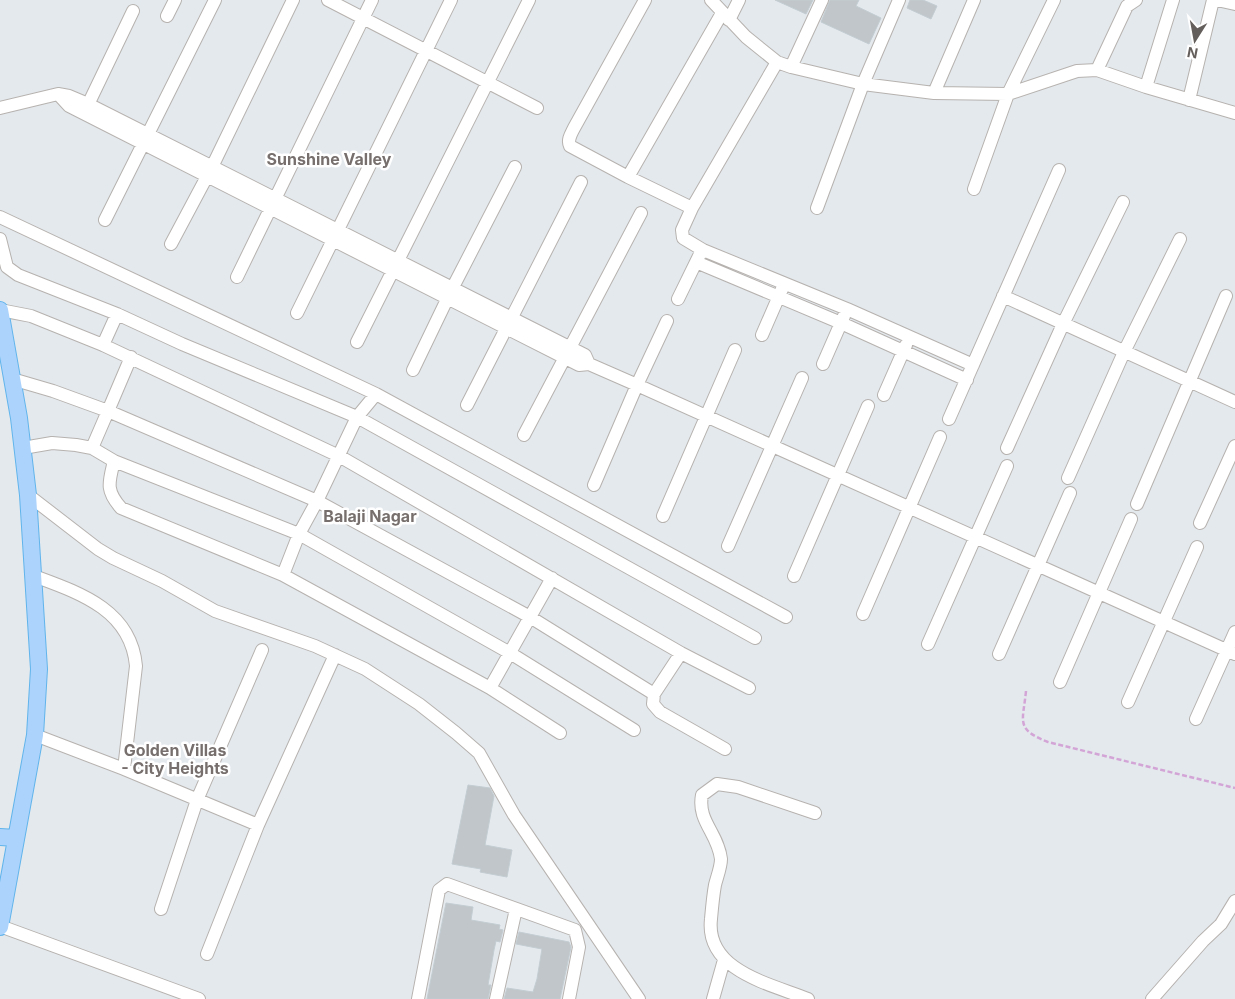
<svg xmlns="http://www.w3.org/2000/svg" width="1235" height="999" font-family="Inter,sans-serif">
	<rect width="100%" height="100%" fill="#e4e9ee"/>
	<path fill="#c0c6c9" stroke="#c3cdd2" d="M775 0H813L806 14Z
		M830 0H859L856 6 881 18 869 44 821 22Z
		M910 0H923L937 6 931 19 907 8Z
		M468 785 490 788 494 796 485 845 512 850 507 877 480 872 481 869 452 864Z
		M446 903 473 907 471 920 500 925 499 929 503 930 500 942 496 941 494 950 488 985H491L488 999H427Z
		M519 932 569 942 571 947 560 999H504L507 988 533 992 537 979 542 949 516 944Z"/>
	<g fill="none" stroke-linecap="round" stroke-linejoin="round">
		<g stroke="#b6b2af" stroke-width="14">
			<path id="minor" d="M328 0 537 108
				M645 0 574 128C571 134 567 140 570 146L628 177 692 208
				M711 0 746 37 777 62 791 67 863 84 934 93 1008 94 1077 71 1097 70 1146 87 1235 113
				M1217 0 1235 4
				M167 16 175 0
				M729 20 739 0
				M777 62 692 208 682 230 683 238 703 250 847 309 973 365
				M791 67 822 0
				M1097 70 1127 6 1136 0
				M1146 87 1173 0
				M934 93 974 0
				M58 94 69 106 579 365 589 364 637 385 1235 654
				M1189 100 1213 0
				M0 108 58 94 69 96 88 104 585 355 589 364
				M85 111 133 11
				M628 177 722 13
				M974 189 1008 94 1054 0
				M817 208 863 84 899 0
				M0 217 376 394 786 617
				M105 220 215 0
				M0 239 7 267 18 275 117 314 182 344 357 417 755 638
				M171 244 212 167 293 0
				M696 262 841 323 967 380
				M237 277 372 0
				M1003 296 1235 402
				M678 299 700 254
				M0 310 31 316 103 345 339 456 681 653 749 688
				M297 313 451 0
				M762 335 782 289
				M357 342 529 0
				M103 345 117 314
				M823 364 844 316
				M413 370 452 289 515 167
				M12 379 53 391 108 411 131 357
				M884 395 906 345
				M467 405 581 182
				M949 419 1059 170
				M524 435 641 213
				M23 448 52 443 76 445 92 448 114 461 299 534 510 653 634 730
				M92 448 108 411 317 501 530 617 654 694
				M1007 448 1063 324 1123 202
				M114 461C109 482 105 490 121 508L283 575 490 688 560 733
				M1068 478 1124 352 1180 239
				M594 485 637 385 667 321
				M28 495 98 549 113 558 162 581 215 611 315 646 365 669 419 704 456 733 479 753 514 815 639 999
				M1137 504 1226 296
				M663 516 735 350
				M1200 523 1235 446
				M728 546 802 378
				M283 575 299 534 317 501 357 417 376 394
				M34 576C80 593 131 610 136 666L124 769
				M794 576 868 406
				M863 614 940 437
				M928 644 1007 466
				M681 653 654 694 653 704 660 712 725 749
				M999 654 1070 493
				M1060 682 1131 519
				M490 688 552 578
				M1128 702 1197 547
				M1196 719 1235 632
				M35 735 124 769 258 825
				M161 909 197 800 262 650
				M0 926 199 999
				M207 954 258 825 335 655
				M418 999 439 890 447 884 575 930 579 947 569 999
				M496 999 516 909
				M713 999 724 960
				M808 999C771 984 705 971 711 919 712 908 713 896 715 885 717 877 721 867 721 859 718 833 697 821 702 795L717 784 738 787 815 813
				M1152 999 1203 941 1221 924 1235 901"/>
		</g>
		<g stroke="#60b4eb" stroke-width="18">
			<path id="major" d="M0 310 19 418 28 495 39 669 35 735 0 927
				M0 837 16 838"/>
		</g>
		<path stroke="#d3a5d6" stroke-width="2.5" stroke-dasharray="5 2.5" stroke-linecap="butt" d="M1026 691C1023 722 1015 729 1048 742L1235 788"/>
		<use href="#minor" stroke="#fff" stroke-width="12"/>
		<use href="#major" stroke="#acd3fb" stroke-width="16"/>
	</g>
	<g text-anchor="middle" stroke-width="5" stroke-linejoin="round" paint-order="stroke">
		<g font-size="16" font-weight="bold" fill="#766f6d" stroke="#fff">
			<text x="329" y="165">Sunshine Valley</text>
			<text x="370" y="522">Balaji Nagar</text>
			<text x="175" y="756">Golden Villas<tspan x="175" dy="18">- City Heights</tspan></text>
		</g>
	</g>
	<g transform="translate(1195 40) rotate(191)" stroke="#ffffff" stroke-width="4" paint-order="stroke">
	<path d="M0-4L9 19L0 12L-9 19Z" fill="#645e5c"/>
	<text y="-8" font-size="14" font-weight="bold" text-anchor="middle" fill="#645e5c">N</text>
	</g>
</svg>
